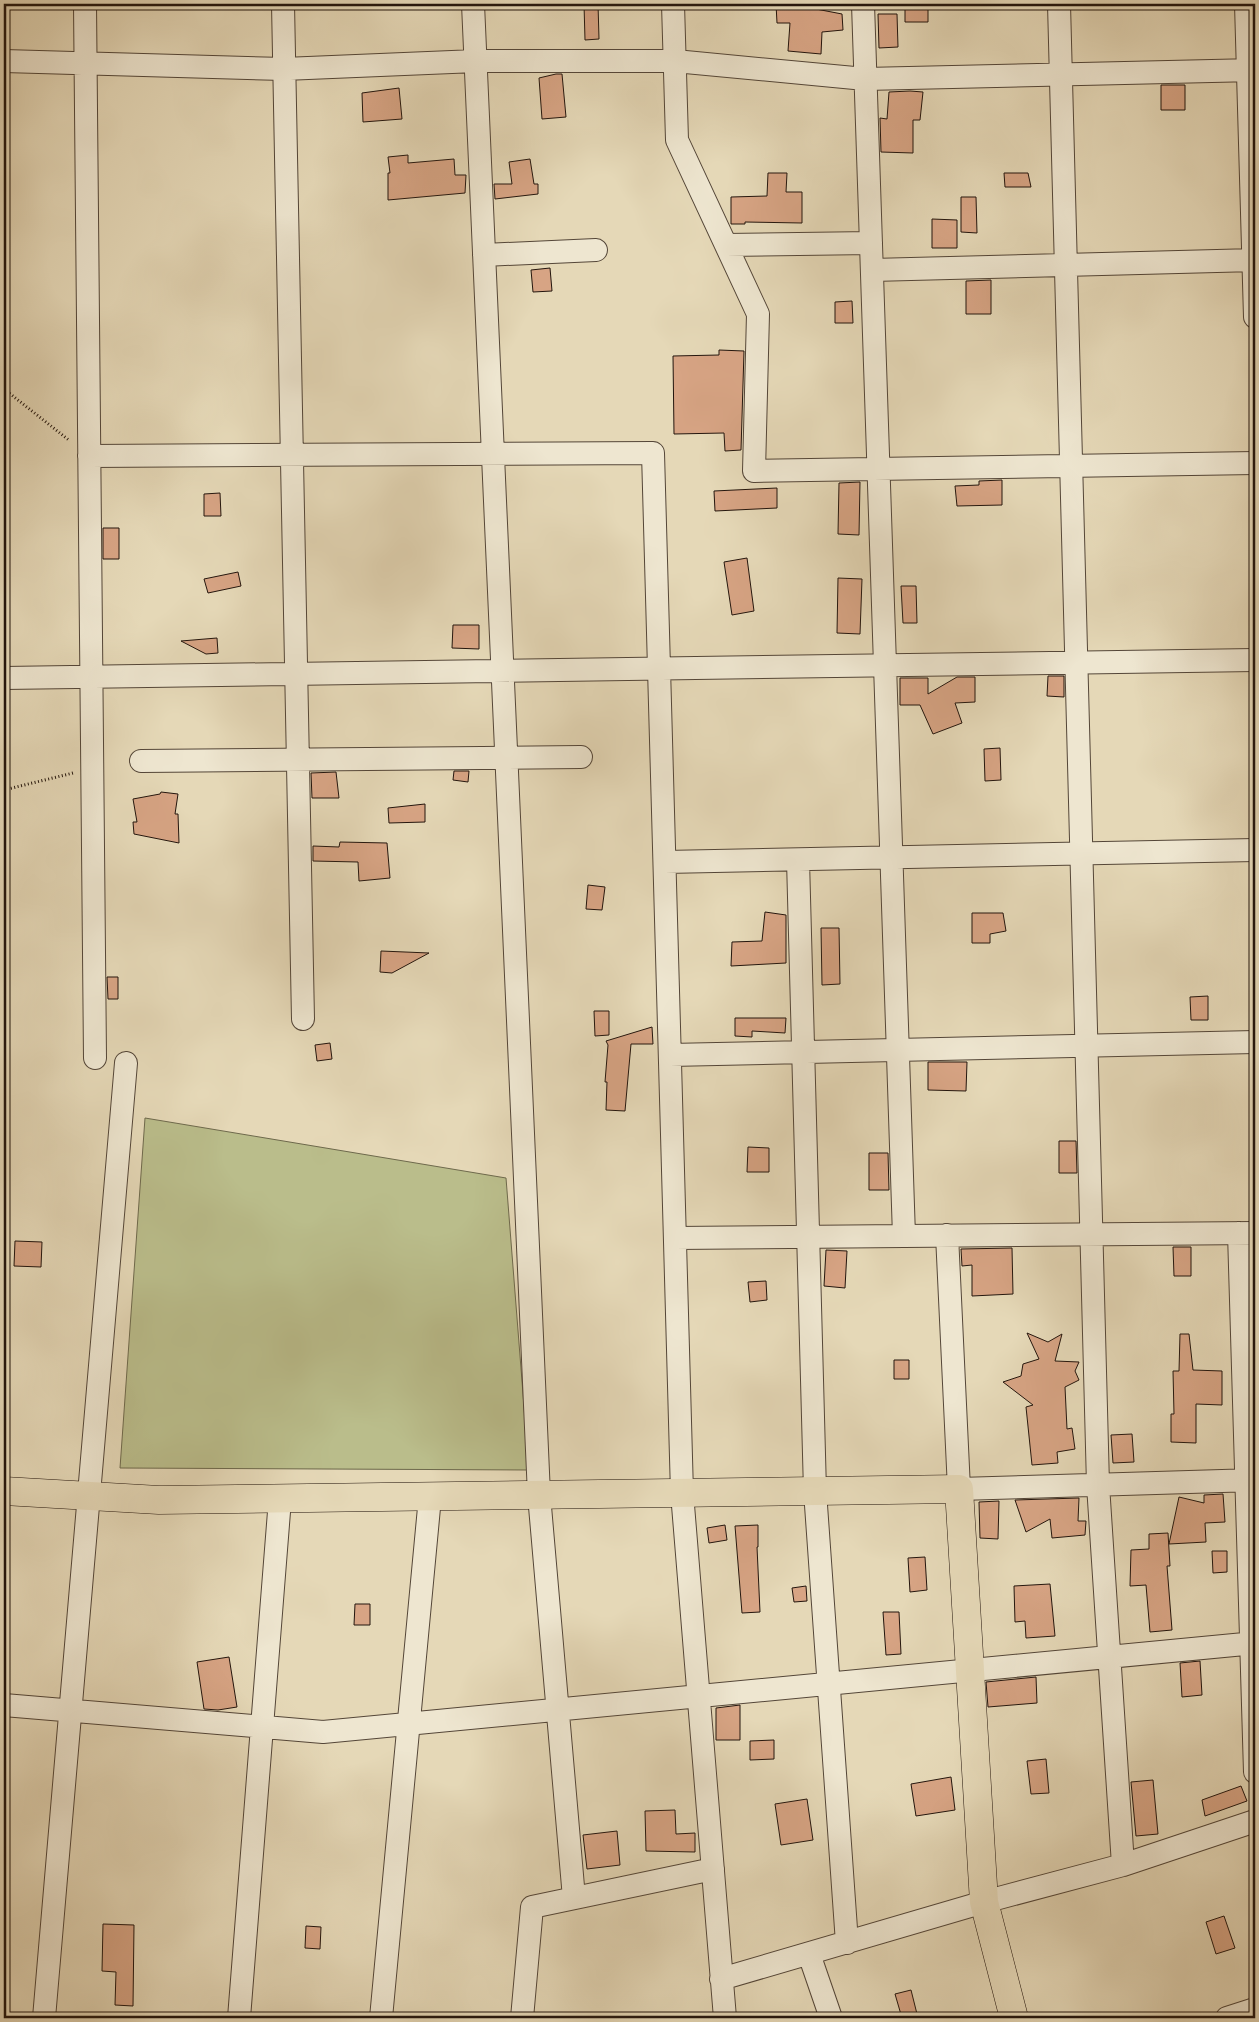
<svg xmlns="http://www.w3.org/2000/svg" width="1259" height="2022" font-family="'EB Garamond',serif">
	<rect width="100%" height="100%" fill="#e5d8b7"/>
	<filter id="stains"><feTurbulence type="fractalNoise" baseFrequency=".004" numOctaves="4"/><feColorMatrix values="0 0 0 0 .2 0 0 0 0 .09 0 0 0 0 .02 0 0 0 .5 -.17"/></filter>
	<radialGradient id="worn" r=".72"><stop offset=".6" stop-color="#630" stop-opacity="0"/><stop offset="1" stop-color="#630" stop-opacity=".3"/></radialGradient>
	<path fill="#babd8b" stroke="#6e694c" d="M145 1118 506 1178 529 1470 120 1468Z"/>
	<path fill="#d7a484" stroke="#23150d" d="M584 4H598L599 39 585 40Z
		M776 4H790L842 14 843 30 822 32 821 54 788 51 790 23H777Z
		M905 4H928V22H905Z
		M878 14H897L898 47 879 48Z
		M556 74H562L566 117 542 119 539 78Z
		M1161 85H1185V110H1161Z
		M399 88 402 119 363 122 362 93Z
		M910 91 923 92 920 120H913V153L881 152 880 118 887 119 889 92Z
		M408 155V163L454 159 455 175H466L465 193 388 200V173H390L388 157Z
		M530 159 534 184H538V194L495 199 494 184H512L509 162Z
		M768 173H787L786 192H802V223L745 222V224H731V197L767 196Z
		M1004 173H1028L1031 187H1005Z
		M961 197H976L977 233 961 232Z
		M932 219 957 220V248H932Z
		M550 268 552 291 533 292 531 270Z
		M991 280V314H966V281Z
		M852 301 853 323H835V302Z
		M719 350 744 351 741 450 725 451 724 433 674 434 673 356 719 355Z
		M1002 480V505L957 506 955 486 979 485V481Z
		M860 482 859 535 838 534 839 483Z
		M777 488V508L715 511 714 491Z
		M220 493 221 516H204V494Z
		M103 528H119V559H103Z
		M747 558 754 611 732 615 724 562Z
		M238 572 241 586 208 593 204 579Z
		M838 578 862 579 860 634 837 633Z
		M901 586H916L917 623H903Z
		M453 625H479V649L452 648Z
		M217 638 218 653 206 654 181 641Z
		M1048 676H1064V697L1047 696Z
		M957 677H975V702L955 703 962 723 933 734 920 705H900V678H928V694Z
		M1000 748 1001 780 985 781 984 749Z
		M454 771H469L468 782 453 780Z
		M336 772 339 798H312L311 773Z
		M161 792 178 794 175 814H178L179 843 134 834 133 822H137L133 799 160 794Z
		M425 804V822L389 823 388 808Z
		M340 842 387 843 390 878 359 881 358 862 313 861V846L339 847Z
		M588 885 605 887 602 910 586 909Z
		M765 912 786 915V963L731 966 732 942 762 941Z
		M972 913H1003L1006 931 990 934V943H972Z
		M821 928H839L840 984 822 985Z
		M381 951 429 953 392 973 380 972Z
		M107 977H118V999H108Z
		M1208 996V1020H1191L1190 997Z
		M594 1011H609V1035L595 1036Z
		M735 1018H786L785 1033 752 1031V1037L735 1036Z
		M652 1027 653 1044H631L625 1111 606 1110 607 1082H605L608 1045 606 1041Z
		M330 1043 332 1059 317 1061 315 1045Z
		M928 1062H967L966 1091 928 1090Z
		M1059 1141H1076L1077 1173H1059Z
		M748 1147 769 1148V1172H747Z
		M869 1153H888L889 1190H869Z
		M15 1241 42 1242 41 1267 14 1266Z
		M1173 1247H1191V1276H1174Z
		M1012 1248 1013 1294 972 1296V1265L962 1266 961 1249Z
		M826 1250 847 1251 845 1288 824 1286Z
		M766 1281 767 1300 750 1302 748 1282Z
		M1027 1333 1048 1342 1062 1334 1055 1361 1079 1362 1075 1371 1079 1380 1065 1387 1067 1429 1072 1428 1075 1449 1057 1452 1058 1463 1032 1465 1026 1407 1033 1405 1003 1382 1021 1376 1023 1364 1039 1359Z
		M1180 1334H1189L1193 1370 1222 1371V1405L1196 1404V1443L1171 1442V1414H1174L1173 1371H1179Z
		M894 1360H909V1379H894Z
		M1132 1434 1134 1462 1113 1463 1111 1435Z
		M1223 1494 1225 1522 1205 1523 1206 1542 1169 1544 1179 1497 1204 1503V1495Z
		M1079 1498 1078 1521H1086L1085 1535 1052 1538 1050 1519 1026 1532 1015 1500Z
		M999 1501 998 1539 980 1538 979 1502Z
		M725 1525 727 1540 709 1543 707 1528Z
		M758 1525V1547H757L760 1612 742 1613 735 1526Z
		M1168 1533 1170 1566H1167L1172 1630 1150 1632 1146 1585 1130 1586 1131 1550 1149 1549V1534Z
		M1212 1551H1227V1572L1213 1573Z
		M925 1557 927 1590 910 1592 908 1558Z
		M1050 1584 1055 1636 1026 1638 1025 1621 1015 1622 1014 1586Z
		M806 1586 807 1601 794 1602 792 1588Z
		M355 1604H370V1625H354Z
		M883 1612H899L901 1654 886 1655Z
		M229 1657 237 1707 218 1710 204 1709 197 1662Z
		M1200 1661 1202 1695 1182 1697 1180 1663Z
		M1036 1677 1037 1703 988 1707 986 1682Z
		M740 1705V1740H716V1708Z
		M774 1740V1759L750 1760V1741Z
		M1046 1759 1049 1793 1031 1794 1027 1761Z
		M951 1777 955 1810 916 1816 911 1784Z
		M1153 1780 1158 1834 1136 1836 1131 1782Z
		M1241 1786 1247 1801 1205 1816 1202 1800Z
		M807 1799 813 1840 781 1845 775 1804Z
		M675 1810 676 1834 695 1833V1852L646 1851 645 1811Z
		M617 1831 620 1865 587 1869 583 1835Z
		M1224 1916 1235 1948 1216 1954 1206 1922Z
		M103 1924 134 1925 133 2006 115 2005 116 1972 102 1971Z
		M306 1926 321 1927 320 1949 305 1948Z
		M911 1990 918 2018H902L895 1994Z"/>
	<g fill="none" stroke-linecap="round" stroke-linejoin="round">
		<g stroke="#544638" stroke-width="24">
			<path id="minor" d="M85 4 95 1058
				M283 4 303 1019
				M473 4 539 1495 574 1898
				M673 4 677 140 758 314 754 471 1255 463
				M863 4 904 1236
				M1059 4 1098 1485 1123 1865
				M1246 4 1255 317
				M4 61 284 69 476 61H675L865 79 1255 70
				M726 245 871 243
				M484 255 596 250
				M872 270 1255 260
				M89 456 653 453 682 1493 725 2018
				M4 678 1255 660
				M141 761 581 757
				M798 860 815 1491 847 1943
				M665 862 1255 850
				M670 1055 1255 1042
				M1239 1233 1255 1772
				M947 1235 959 1489 1255 1480
				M675 1238 1255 1233
				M4 1705 323 1732 1255 1643
				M809 1954 831 2018
				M721 1979 984 1902 1123 1865 1255 1821
				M44 2018 126 1063
				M239 2018 280 1499
				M381 2018 430 1497
				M522 2018 532 1907 713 1869
				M1227 2018 1255 2009"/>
		</g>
		<g stroke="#23150d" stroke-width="29">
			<path id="major" d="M4 1491 159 1500 959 1489 984 1902 1014 2018"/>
		</g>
		<path stroke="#23150d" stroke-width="3" stroke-dasharray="1 2.5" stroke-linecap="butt" d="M4 389 70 441
			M4 790 73 773"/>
		<use href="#minor" stroke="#eee6d0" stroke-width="22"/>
		<use href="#major" stroke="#e5d8b7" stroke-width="28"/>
	</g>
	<rect width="1259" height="2022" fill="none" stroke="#e5d8b7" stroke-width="20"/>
	<rect x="5" y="5" width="1249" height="2012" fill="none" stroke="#23150d" stroke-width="2.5"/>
	<rect x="10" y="10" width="1239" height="2002" fill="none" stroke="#23150d"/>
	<rect width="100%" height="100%" filter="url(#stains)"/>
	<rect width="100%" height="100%" fill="url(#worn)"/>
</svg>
